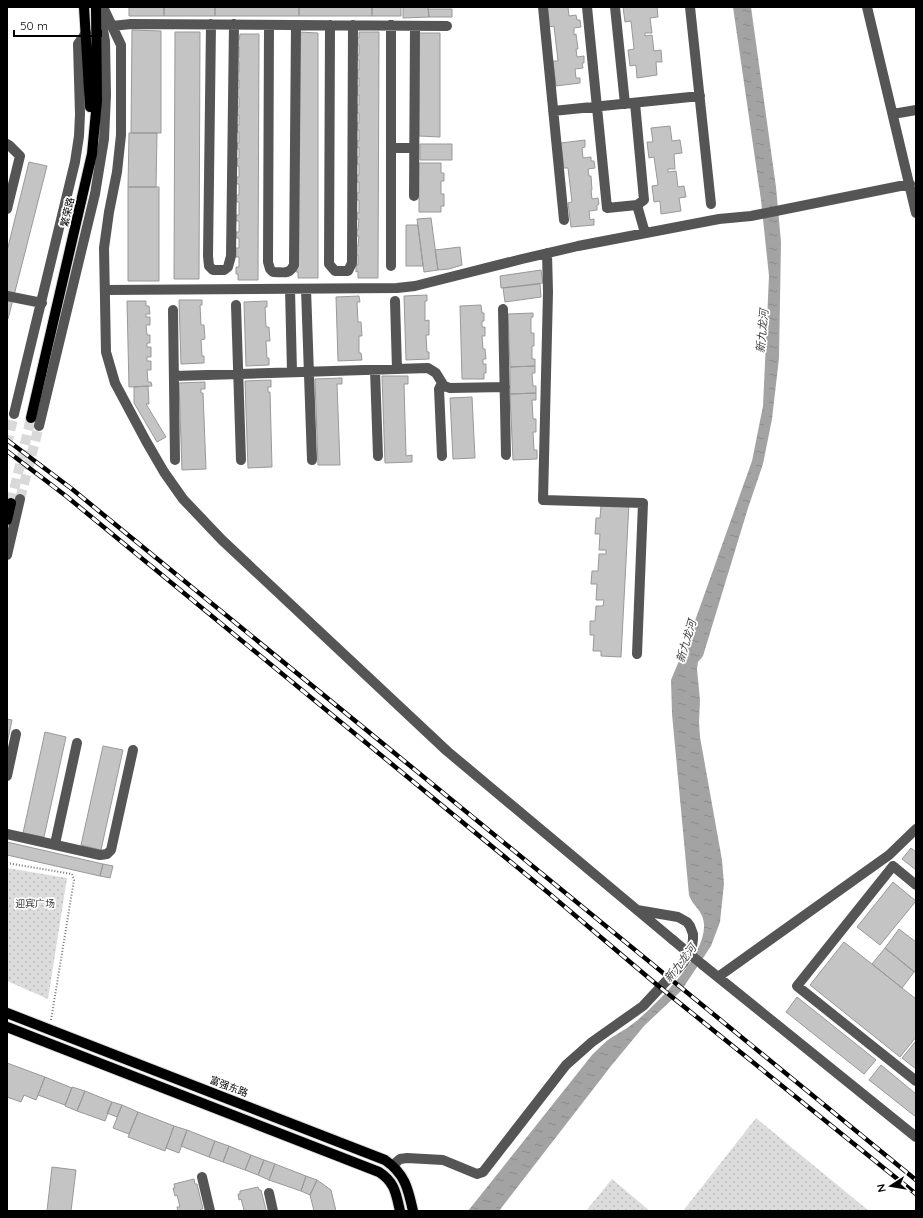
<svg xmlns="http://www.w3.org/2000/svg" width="923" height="1218" font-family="Quicksand,'Noto Sans SC',sans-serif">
	<defs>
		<pattern id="grass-dots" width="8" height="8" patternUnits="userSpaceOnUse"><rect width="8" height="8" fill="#dcdcdc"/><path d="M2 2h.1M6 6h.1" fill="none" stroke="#bbb" stroke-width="1.8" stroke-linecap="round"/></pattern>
		<pattern id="water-ripples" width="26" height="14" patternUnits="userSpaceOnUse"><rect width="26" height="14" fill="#a3a3a3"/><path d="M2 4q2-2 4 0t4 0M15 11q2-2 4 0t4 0" fill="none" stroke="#8b8b8b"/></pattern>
	</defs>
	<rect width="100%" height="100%" fill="#fff"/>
	<path fill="url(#grass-dots)" d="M7 868 67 878 48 999 7 981Z
		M756 1118 869 1211H683Z
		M612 1179 650 1211H586Z"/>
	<path fill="url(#water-ripples)" d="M733 7H751L776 187 781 242 779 358 772 419 763 464 748 508 703 656 698 662 697 669 700 700 699 722 700 737 722 860 724 884 720 922 711 946 681 991 644 1026 611 1066 499 1211H468L592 1055C597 1050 602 1045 608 1040 619 1033 631 1026 640 1018 662 998 706 955 704 924 703 910 693 907 689 895L672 714 671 680 691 632 752 461 763 406 769 276 761 200Z"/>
	<path fill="#c4c4c4" stroke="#999" d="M129 7H164V16H129Z
		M164 7H215V16H164Z
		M215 7H299V16H215Z
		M299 7H372V16H299Z
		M372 7H401V16H372Z
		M403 7H428L429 17 403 18Z
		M547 7H568L569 16 576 15 577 20H580L581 27 574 28V35L576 34 578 49H576L577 57 584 56V63H582L583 68 575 69 576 78H580V83L556 86 553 61H558L554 26 549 27Z
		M623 7H657L658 17 650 18 652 33H645V36L652 35 654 51 661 50 662 62H656L657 75 637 78 636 65 630 66 628 50 634 49 631 21 625 22Z
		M428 9H452V17H429Z
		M132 30 161 31V133H131Z
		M175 32H200L199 279H174Z
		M299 32 318 33V278H298V272H296Z
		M359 32H379L378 278H358V271L356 272V265H358V255H356V247L358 246 359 236H356V230H358L359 219H356V213H359V200H356V193H359V182H356V175H359V164H356V157H359V147L356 148V141H359V130H356L357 123H359V113H357L356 105H359V95H357V86H359V78L357 79V70H359V60H357V55H359V45H357V38H359Z
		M419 33H440V137L419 136Z
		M240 34H259L258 280H238V274H236V267H239V257H236V248H239V238H236V232H239V221H236V215H239V202H236V195H239V184H236L237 177H239V166H237V159L239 158V149H237V143H239V132H237V125H239V115H237V107H239V97H237V88H239V80L237 81V72H239V62H237V57H239V47H237V40H239Z
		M670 126 672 141 680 140 682 153 674 154 675 169H668V172L676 171 678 187 684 186 686 197 679 198 681 211 661 214 660 201 654 202 652 186 658 185 654 157 649 158 647 142H653L651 128Z
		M129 133H157L156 187H128Z
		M585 140V147L582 148 583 158 591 157V161H594L595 168 588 169 589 176H591L592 190H591L592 199 598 198 599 204 597 205V210L589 211 590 220 594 219V225L571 227 568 203 572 202 568 168H564L561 143Z
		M420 144H452V160H420Z
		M29 162 47 166 8 319H7V251Z
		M419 163H441V173H444V181H441V194H444V206H441V212H419Z
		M128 187H159V281H128Z
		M431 218 438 270 424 272 417 219Z
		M406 225H418L423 266H406Z
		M460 247 462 265 449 269 438 270 435 250Z
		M541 270 543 283 501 288 500 276Z
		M540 284 541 297 505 302 503 288Z
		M427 295V301H425V321L429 320V335H426L427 352H429V359L406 360 404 296Z
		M359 296 360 302H357L358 322H361L362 336H359V353H361L362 360 338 361 336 297Z
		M179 300H202V305H200L201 325H204L205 339 201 340 202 356H204V363L181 364Z
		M127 301H146V306H149L150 314H146V317H150V325H146L147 335H150V343H147V347H151V357H147V361H151V370H147L148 382H151L152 386 129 387Z
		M267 301V307H265L266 327H269L270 341H266L267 358H269V365L246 366 244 302Z
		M481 305 482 313H484V321H482V327H485V336H482L483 349H485L486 359H483V364H486V373H484V379H462L460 306Z
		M533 313V317H531V333H534V346H532V359H535V366L510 367 508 314Z
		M535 366V373H532L533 386H536V393L510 394V367Z
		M382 376H408V384H404L406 456 412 455V462L385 463Z
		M342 378V384H337L340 465H318L315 379Z
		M271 380V387H268V392H270L272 467 248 468 245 381Z
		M205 382V389H201V393H203L206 469 182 470 179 383Z
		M148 386 149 404H146L166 437 157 442 134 403V387Z
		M536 393V400H532L533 419H536V432H533L534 450H537V459L513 460 510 394Z
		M472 397 475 458 453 459 450 398Z
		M629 504 621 657 601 656V651H593L594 635H590V621H595L596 606H603L604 600H596L597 584H591L592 571H598L599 554H606V550H599L600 534H595L596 518H600L601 506Z
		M7 719 12 720 7 744Z
		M45 732 66 737 44 837 23 833Z
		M103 746 123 750 101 850 81 845Z
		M7 842 103 864 100 876 7 855Z
		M911 848 916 852V870L902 859Z
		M103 864 113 866 110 878 100 876Z
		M893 882 916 901 880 945 857 927Z
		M899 929 916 942V973L885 948Z
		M844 942 916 999V1037L900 1057 810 985Z
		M885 948 914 972 902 988 872 964Z
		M797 997 876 1060 864 1074 786 1012Z
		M916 1041V1069L902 1058Z
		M7 1063 45 1077 36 1100 24 1095 21 1102 7 1097Z
		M881 1065 916 1094V1117L869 1080Z
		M45 1077 72 1088 65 1105 38 1095Z
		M72 1087 85 1091 77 1111 65 1106Z
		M85 1091 112 1102 105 1121 77 1111Z
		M112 1102 122 1105 117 1117 107 1113Z
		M122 1105 138 1112 129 1134 113 1128Z
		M138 1112 174 1126 165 1151 128 1137Z
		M174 1126 187 1130 179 1153 166 1148Z
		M187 1130 215 1141 209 1157 181 1146Z
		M215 1141 229 1146 223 1162 209 1157Z
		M229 1146 251 1155 245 1170 223 1162Z
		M251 1155 264 1160 258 1175 245 1170Z
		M264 1160 275 1164 269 1180 258 1175Z
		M275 1164 306 1176 301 1191 269 1180Z
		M52 1167 76 1170 71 1211H47Z
		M306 1176 317 1180 310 1195 301 1191Z
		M194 1179 195 1184H197L203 1209H201V1211H178L177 1207H180L177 1195 175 1196 173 1188H175L174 1184Z
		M317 1180 331 1190 336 1211H314L310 1195Z
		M258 1187 259 1190H261L266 1210 264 1211H242L244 1210 241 1199 239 1200 238 1194H240V1191Z"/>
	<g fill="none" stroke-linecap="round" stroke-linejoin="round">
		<path stroke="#d9d9d9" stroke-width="10" stroke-dasharray="10 5" stroke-linecap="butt" d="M7 445 14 414
			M20 499 39 426"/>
		<path stroke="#d9d9d9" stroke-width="10" stroke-dasharray="10 5" stroke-linecap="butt" d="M11 503 31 418"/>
		<g stroke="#dbdbdb" stroke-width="12">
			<path id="major" d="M84 7 90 107
				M31 418 92 154 97 101 96 7
				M7 520 11 503
				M7 1013 385 1160C405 1174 408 1188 413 1211
				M7 1027 379 1172C395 1182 396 1194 400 1211"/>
		</g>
		<path stroke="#777" stroke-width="2" stroke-dasharray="1 2" stroke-linecap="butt" d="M7 863 72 874 74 880 51 1020"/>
		<path stroke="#555" stroke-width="10" d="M103 7 121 45V135L117 172 109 212 104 248 106 352 115 383 146 441 164 472 183 499 222 540 447 751 673 940
			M543 7 564 220
			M587 7 607 208 637 205 645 233
			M615 7 625 104
			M690 7 711 204
			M867 7 916 213
			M211 24 208 256 209 266 213 270H224L228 267 231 256 234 24
			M269 25 268 262 270 269 273 272C284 272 289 275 294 265L296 25
			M330 25 329 264 335 271H348L352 263 353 25
			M112 26 131 24 447 26
			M635 103 644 200 637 205
			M553 111 700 96
			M893 114 916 110
			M7 144 10 146 20 156 7 209
			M391 148H414
			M414 196 415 26
			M547 253 548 292 543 500 643 503 637 654
			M391 266V25
			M290 289 292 372
			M306 289 312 460
			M105 290 397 288 415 286 522 259 578 246 719 219 751 216 910 184
			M7 296 42 303
			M395 301 397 369
			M236 305 241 460
			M503 309 506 455
			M173 310 175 460
			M375 370 378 456
			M174 376 428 368 436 373 444 386 450 388 505 387
			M14 414 75 162 79 136 80 114 78 44 86 33
			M39 426 95 194 104 139 106 95 105 41 99 7
			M442 456 439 389 442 383
			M7 555 20 499
			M7 776 16 734
			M7 834 100 855 107 854 111 850 133 750
			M55 844 77 743
			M916 885 893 866 797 986 916 1081
			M703 965 916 1137
			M718 977 889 855 916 829
			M393 1165 400 1159 407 1158 443 1160 477 1174 483 1172 566 1065 592 1042 643 1006 684 962 692 947 693 939V934L690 926 687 922 678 917 637 910
			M202 1177 210 1211
			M269 1193 273 1211"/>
		<use href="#major" stroke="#000" stroke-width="10"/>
		<g stroke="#000" stroke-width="4.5">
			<path id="rail" d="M7 440 72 489 916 1180
				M7 451 66 496 551 895 656 984 916 1194"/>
		</g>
		<use href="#rail" stroke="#fff" stroke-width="3" stroke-dasharray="9" stroke-linecap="butt"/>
		<path stroke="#555" stroke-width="10" d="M673 940 703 965"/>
	</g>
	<g text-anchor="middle" stroke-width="3.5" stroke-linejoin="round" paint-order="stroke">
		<g font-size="10" fill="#000" stroke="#fff">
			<text transform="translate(67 212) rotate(-77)" y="4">繁荣路</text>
			<text transform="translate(229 1086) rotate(21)" y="4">富强东路</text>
		</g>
		<g font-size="10" fill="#333" stroke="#fff">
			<text x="35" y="907">迎宾广场</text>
		</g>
		<g font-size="11" font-style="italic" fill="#444" stroke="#fff">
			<text transform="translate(762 331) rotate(-85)" y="4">新九龙河</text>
			<text transform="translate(686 641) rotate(-73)" y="4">新九龙河</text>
			<text transform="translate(680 963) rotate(-52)" y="4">新九龙河</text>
		</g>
	</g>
	<rect width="923" height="1218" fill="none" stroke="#000000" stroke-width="16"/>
	<g transform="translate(891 1186) rotate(258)" stroke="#ffffff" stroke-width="3" paint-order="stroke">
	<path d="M0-3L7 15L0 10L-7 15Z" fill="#000000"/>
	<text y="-6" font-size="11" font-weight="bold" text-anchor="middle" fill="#000000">N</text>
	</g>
	<path d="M14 30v6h87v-6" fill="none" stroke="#000000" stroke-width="2"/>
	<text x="20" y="30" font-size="12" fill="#000000" stroke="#ffffff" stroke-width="3" paint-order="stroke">50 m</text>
</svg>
